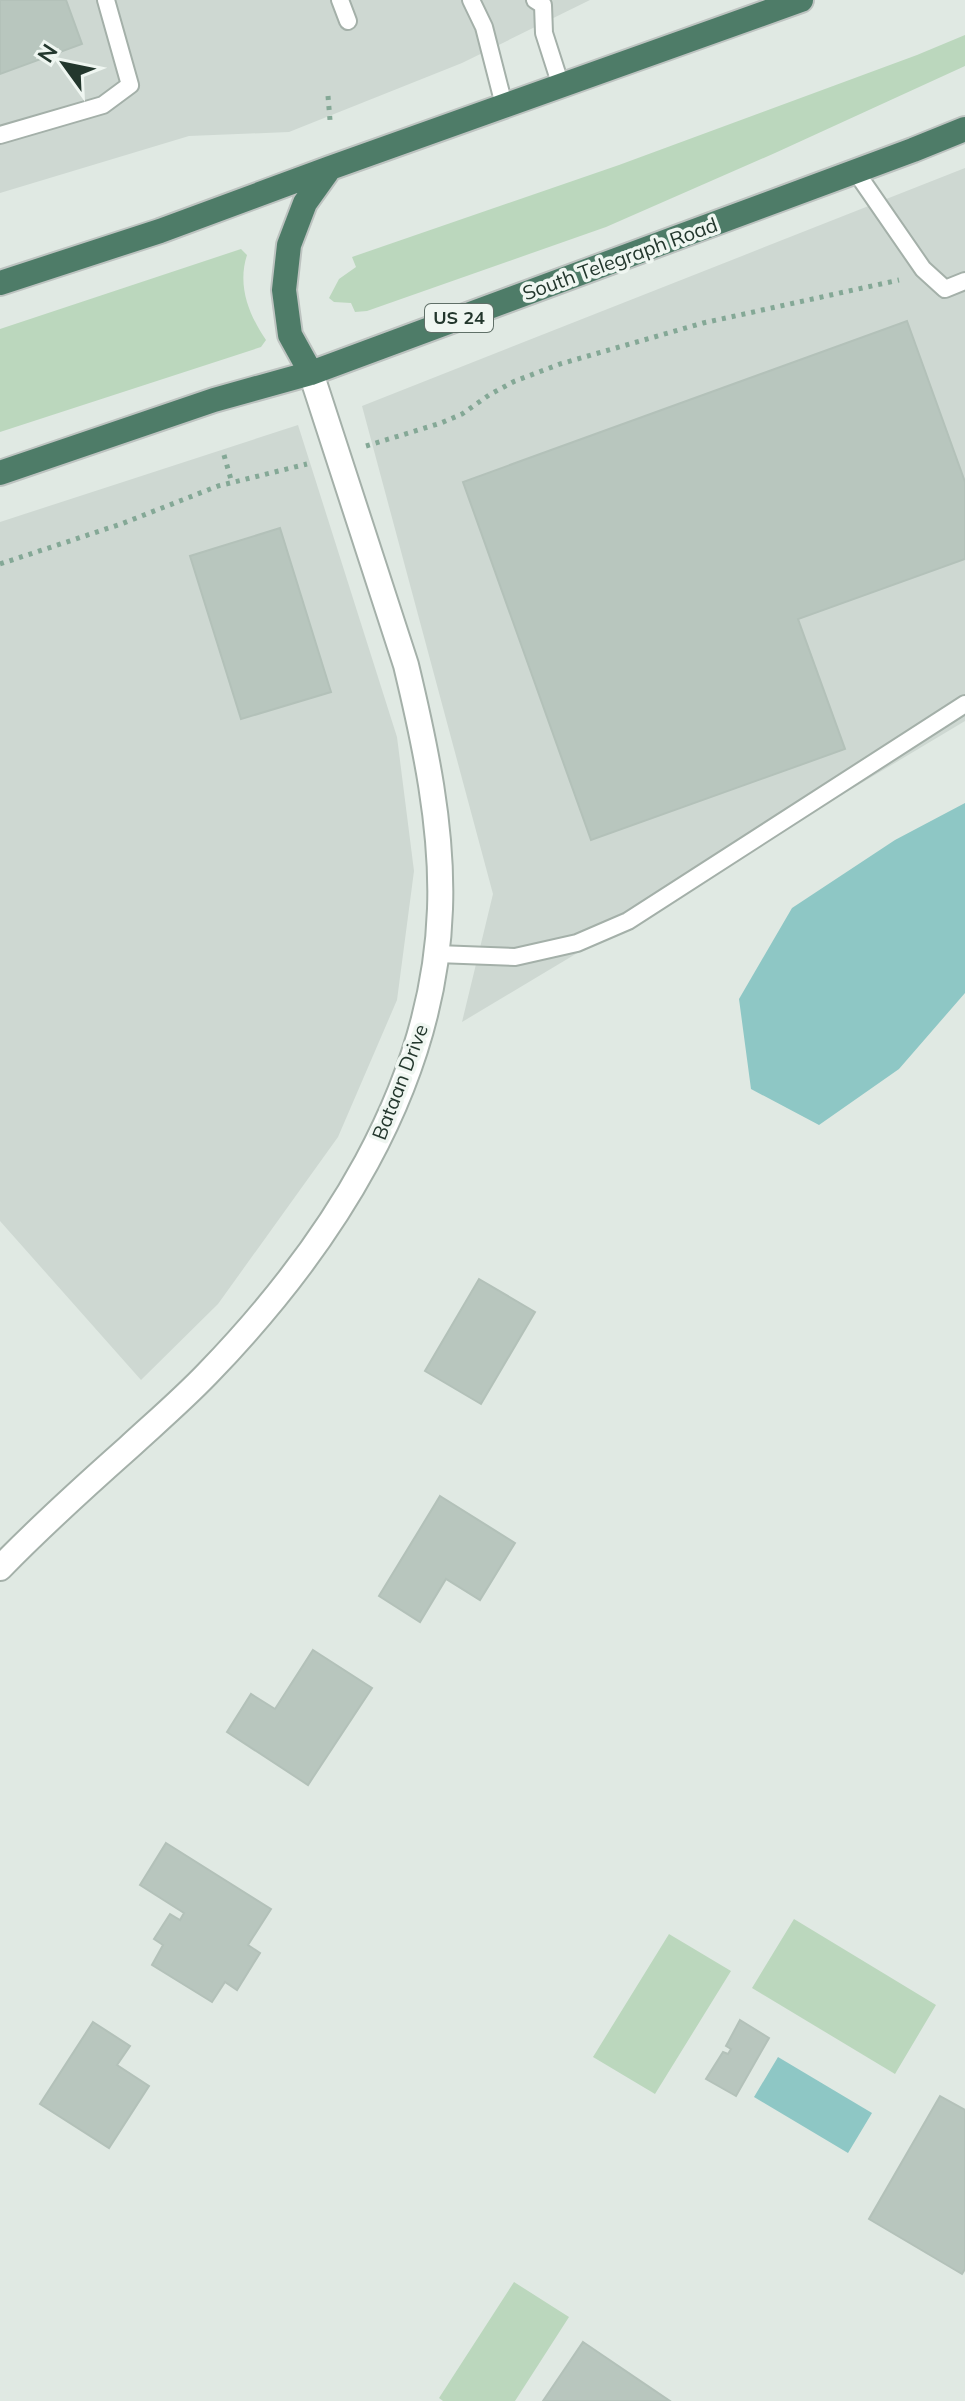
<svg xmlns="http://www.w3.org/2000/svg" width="965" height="2401" font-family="Mulish,sans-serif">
	<rect width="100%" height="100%" fill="#e0e9e3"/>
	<path fill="#ced8d2" d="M0 0H590L462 63 289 132 189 136 0 193Z
		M965 168V721L462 1022 493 894 362 406Z
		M298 425 397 737 414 871 397 1000 338 1137 218 1304 141 1380 0 1221V522Z"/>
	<path fill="#bbd7bd" d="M965 35V66L775 153 606 227 367 311 355 312 351 303 334 302 329 298 339 279 356 267 352 257 619 165 917 55Z
		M241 249 247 255C237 286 249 315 266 340L261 347 0 432V329Z
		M794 1919 936 2005 895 2074 752 1988Z
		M669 1934 731 1971 655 2094 593 2057Z
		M514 2282 569 2317 515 2401H443L439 2398Z"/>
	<path fill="#8ec7c5" d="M965 803V993L899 1069 819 1125 751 1089 739 999 792 908 895 840Z
		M778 2057 872 2113 848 2153 754 2097Z"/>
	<path fill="#b8c6be" stroke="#b3c1b9" stroke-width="2" d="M0 0H66L82 44 0 74Z
		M907 321 965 482V559L798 619 845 749 591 840 463 482Z
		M280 528 331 692 241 719 190 556Z
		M479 1279 535 1312 481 1404 425 1371Z
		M440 1496 515 1543 480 1600 446 1579 420 1622 379 1596Z
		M313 1650 372 1688 308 1785 227 1732 251 1694 275 1709Z
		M166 1843 271 1909 248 1945 260 1953 237 1990 225 1982 212 2002 152 1965 163 1945 154 1939 170 1914 180 1920 184 1913 140 1885Z
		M740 2020 769 2038 736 2096 706 2079 723 2052 728 2054 731 2049 726 2046Z
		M93 2022 130 2046 117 2065 149 2086 109 2148 40 2104Z
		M940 2096 965 2110V2269L962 2274 869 2219Z
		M583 2342 670 2401H543Z"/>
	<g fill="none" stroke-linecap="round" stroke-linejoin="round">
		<g stroke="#a4b0a9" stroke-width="20">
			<path id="service" d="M340 0 348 21
				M471 0 484 27 504 105
				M535 0 543 5 544 33 561 86
				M0 135 103 105 130 85 106 0
				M856 172 923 269 945 289 965 281
				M437 954 515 957 577 943 628 921 965 704"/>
		</g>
		<g stroke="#a4b0a9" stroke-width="28">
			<path id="minor" d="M0 1568C41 1526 84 1487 128 1448 154 1424 182 1400 207 1374 328 1249 434 1089 440 909 443 828 425 744 406 665L311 373"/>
		</g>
		<g stroke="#bdc3c0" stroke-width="28">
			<path id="trunk" d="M0 283 160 231 330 168 801 0
				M311 373 290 335 284 290 289 245 305 203 330 168
				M0 473 214 400 311 373 913 150 965 129"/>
		</g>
		<path stroke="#84a896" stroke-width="5" stroke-dasharray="4 6" stroke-linecap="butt" d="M328 96 330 120
			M366 446 441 423 462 414 489 395 515 381 560 364 703 323 899 280
			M224 455 232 483
			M0 564 121 524 218 486 307 464"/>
		<use href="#service" stroke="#fff" stroke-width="16"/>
		<use href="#minor" stroke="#fff" stroke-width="24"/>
		<use href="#trunk" stroke="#4e7c68" stroke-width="24"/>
	</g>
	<g text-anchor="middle" stroke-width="7" stroke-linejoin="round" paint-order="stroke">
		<rect fill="#eff6f1" stroke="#607068" stroke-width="2" x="425" y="304" width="68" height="28" rx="6"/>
		<g font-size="18" font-weight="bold" fill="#23372d">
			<text x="459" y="324">US 24</text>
		</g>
		<g font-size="20" fill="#23372d" stroke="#eff6f1">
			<text transform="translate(620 259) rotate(-20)" y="7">South Telegraph Road</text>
			<text transform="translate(400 1082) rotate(-69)" y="7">Bataan Drive</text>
		</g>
	</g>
	<g transform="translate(64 64) rotate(303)" stroke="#eff6f1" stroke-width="6" paint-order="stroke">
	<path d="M0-6L14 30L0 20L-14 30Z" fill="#23372d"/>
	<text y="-12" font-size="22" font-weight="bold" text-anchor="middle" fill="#23372d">N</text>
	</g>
</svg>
